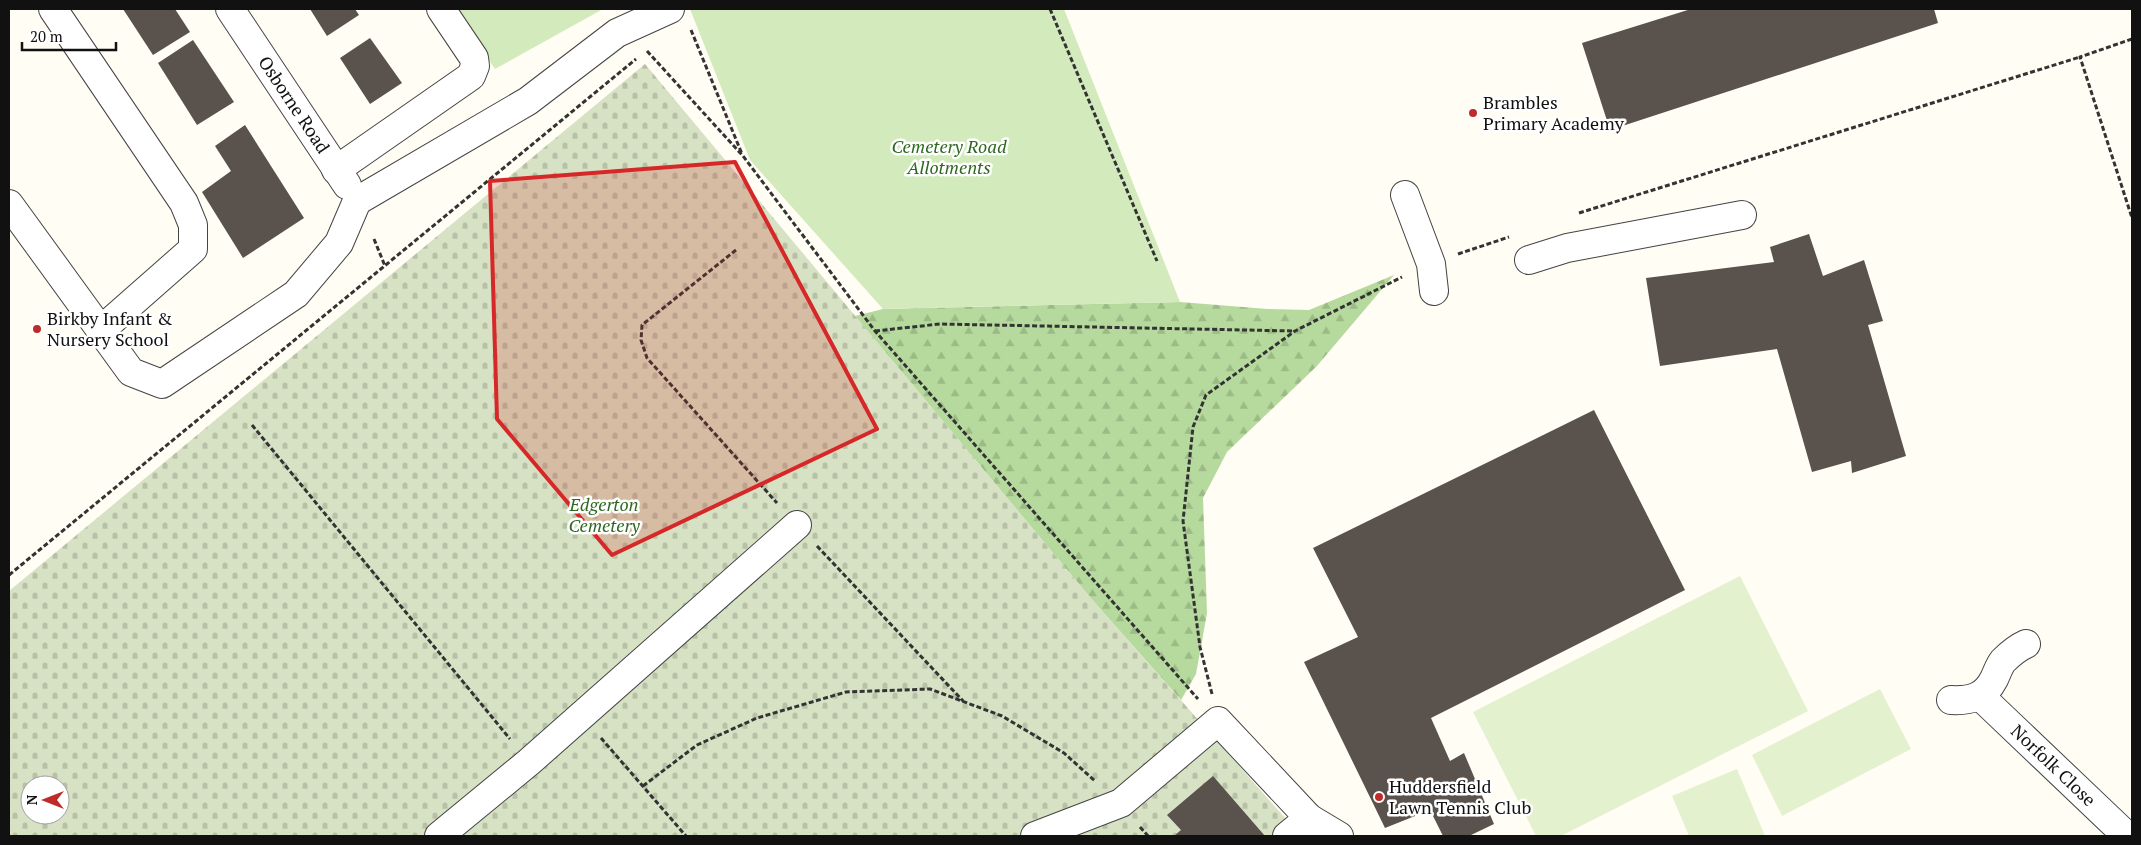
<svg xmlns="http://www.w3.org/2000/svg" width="2141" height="845" font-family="'PT Serif',serif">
	<defs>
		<pattern id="forest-firs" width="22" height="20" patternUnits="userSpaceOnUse" patternTransform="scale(1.25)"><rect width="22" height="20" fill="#b6da9d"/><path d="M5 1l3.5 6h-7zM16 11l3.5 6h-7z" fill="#9bba86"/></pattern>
		<pattern id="cemetery-stones" width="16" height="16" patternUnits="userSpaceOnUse" patternTransform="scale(1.25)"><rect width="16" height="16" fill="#d7e2c4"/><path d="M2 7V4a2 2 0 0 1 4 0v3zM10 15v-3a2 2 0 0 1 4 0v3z" fill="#b8c1a7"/></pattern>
	</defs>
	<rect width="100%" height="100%" fill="#fffdf4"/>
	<path fill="url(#forest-firs)" d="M1394 275 1316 367 1227 452 1203 498 1207 613 1196 674 1181 700 1094 602 855 316 883 309 1180 302 1268 309 1309 310Z"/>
	<path fill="url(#cemetery-stones)" fill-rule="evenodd" d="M645 64 1094 602 1301 836H9V591ZM30 785H60V815H30Z"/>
	<path fill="#d3eabd" d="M453 9H603L495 69Z
		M690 9H1064L1180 302 883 309 750 160Z"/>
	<path fill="#e4f1cf" d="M1740 576 1808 711 1561 836H1536L1473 712Z
		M1880 689 1911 749 1782 816 1752 755Z
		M1737 769 1765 836H1689L1672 796Z"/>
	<path fill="#59524d" d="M123 9H175L190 32 153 55Z
		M310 9H355L359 15 327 36Z
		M1691 9H1934L1938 23 1610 130 1582 43Z
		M370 38 402 83 370 104 340 58Z
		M193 40 234 102 197 125 158 63Z
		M245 125 304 218 243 258 202 192 231 171 215 146Z
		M1809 234 1823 276 1864 260 1883 321 1868 325 1906 456 1852 473 1851 461 1812 472 1777 349 1660 366 1646 278 1774 262 1770 247Z
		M1594 410 1685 590 1431 718 1450 761 1464 753 1494 824 1469 836H1443L1430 810 1385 828 1304 662 1358 637 1313 548Z
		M1213 776 1265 836H1174L1181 830 1167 815Z"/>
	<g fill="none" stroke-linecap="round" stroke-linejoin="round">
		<g stroke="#444" stroke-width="30">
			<g id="minor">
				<path d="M53 9 184 203 193 225V249L101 330"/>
				<path id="s1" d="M230 9 347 185"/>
				<path d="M336 170 471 76 475 66 474 58 441 9"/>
				<path d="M1405 195 1431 264 1434 291"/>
				<path d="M9 204 131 372 162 384 296 294 339 243 357 201 528 101 617 33 670 9"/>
				<path d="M1529 260 1567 248 1742 215"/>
				<path id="s2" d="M1980 696 2127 836"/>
				<path d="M1951 700C1971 701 1985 697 1994 679 1997 673 1999 666 2003 661 2010 654 2017 648 2026 644"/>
				<path d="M439 836 529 762 797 525"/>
				<path d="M1035 836 1121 803 1218 721 1309 818 1339 836"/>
				<path d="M1287 836 1309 818"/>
			</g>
		</g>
		<path stroke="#333" stroke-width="3" stroke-dasharray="5 2.5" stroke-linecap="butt" d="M1050 9 1157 261
			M691 30 742 154
			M2132 39 2080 57 2132 218
			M647 51 743 156 875 331 1198 699
			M1579 213 2080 57
			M374 239 385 266
			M736 250 642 325 641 340 647 358 777 503
			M1458 254 1509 237
			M875 331 940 324 1295 331
			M252 425 510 739
			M817 546 964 702
			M9 575 636 59
			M1212 694 1200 647 1183 521 1193 427 1206 395 1295 331 1402 277
			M601 738 686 836
			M643 786 697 745 757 718 846 692 930 689 1002 716 1064 753 1095 781
			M1140 827 1148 836"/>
		<use href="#minor" stroke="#fff" stroke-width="28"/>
	</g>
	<path fill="#d62828" fill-opacity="0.2" stroke="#d62828" stroke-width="4" stroke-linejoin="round" d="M735 162 877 429 612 555 497 419 490 181Z"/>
	<g fill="#bf2a2b" stroke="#fff" stroke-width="2">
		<circle cx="1473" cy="113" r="5"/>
		<circle cx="37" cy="329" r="5"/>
		<circle cx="1379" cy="797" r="5"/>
	</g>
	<g text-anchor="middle" stroke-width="5" stroke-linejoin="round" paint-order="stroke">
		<g font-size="18" fill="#111" stroke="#fff" text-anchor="start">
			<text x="1483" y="109">Brambles<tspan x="1483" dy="21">Primary Academy</tspan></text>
			<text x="47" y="325">Birkby Infant &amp;<tspan x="47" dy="21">Nursery School</tspan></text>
			<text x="1389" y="793">Huddersfield<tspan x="1389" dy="21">Lawn Tennis Club</tspan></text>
		</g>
		<g font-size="18" fill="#111" stroke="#fff">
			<text dy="6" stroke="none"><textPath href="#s1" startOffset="115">Osborne Road</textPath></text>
			<text dy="6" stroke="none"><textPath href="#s2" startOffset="101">Norfolk Close</textPath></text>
		</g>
		<g font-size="18" font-style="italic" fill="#2d6821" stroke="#fff">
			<text x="949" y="153">Cemetery Road<tspan x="949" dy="21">Allotments</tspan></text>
			<text x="604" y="511">Edgerton<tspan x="604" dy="21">Cemetery</tspan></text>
		</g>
	</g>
	<rect width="2141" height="845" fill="none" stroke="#111111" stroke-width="20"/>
	<g transform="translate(45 800) rotate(270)"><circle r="24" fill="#ffffff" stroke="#a0a0a0"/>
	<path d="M0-4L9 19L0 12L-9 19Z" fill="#bf2a2b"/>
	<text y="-8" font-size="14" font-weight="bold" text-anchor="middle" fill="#111111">N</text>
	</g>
	<path d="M22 42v8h94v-8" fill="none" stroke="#111111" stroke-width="2.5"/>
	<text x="30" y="42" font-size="15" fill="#111111" stroke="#ffffff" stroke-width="4" paint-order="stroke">20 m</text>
</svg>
